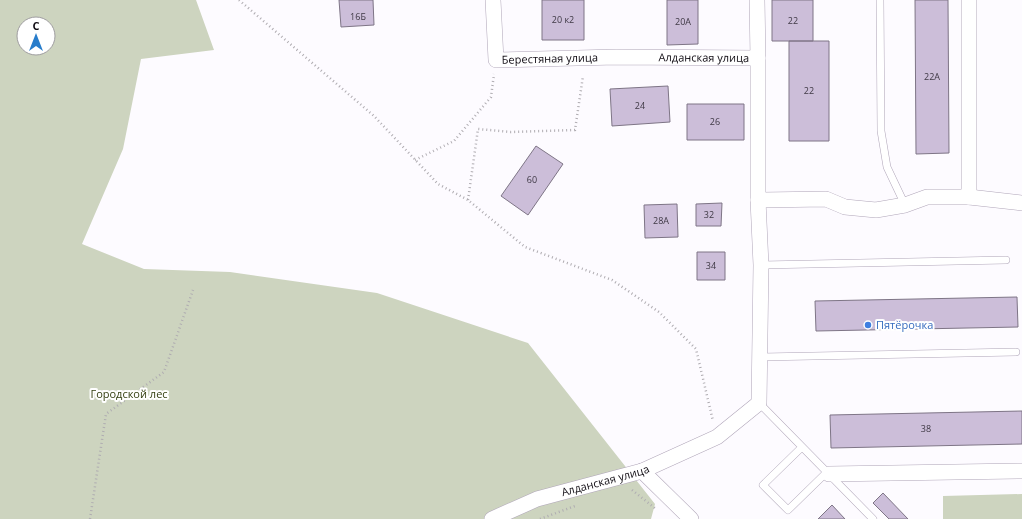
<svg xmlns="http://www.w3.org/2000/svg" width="1022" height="519" font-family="'Open Sans',sans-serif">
	<rect width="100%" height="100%" fill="#fdfbff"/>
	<path fill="#cdd4bf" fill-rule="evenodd" d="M0 0H196L214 50 141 59 123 149 82 244 144 269 230 272 377 293 528 343 655 504 651 519H0ZM24 24H48V48H24Z
		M1022 494V519H943V496Z"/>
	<path fill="#ccbed9" stroke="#7e7586" d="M339 0H373L374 25 341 27Z
		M542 0H584V40H542Z
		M667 0H698V44L667 45Z
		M772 0H813V41H772Z
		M915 0H948L949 153 916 154Z
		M789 41H829V141H789Z
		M668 86 670 122 612 126 610 89Z
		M687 104H744V140H687Z
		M536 146 563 164 528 215 501 196Z
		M722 203 721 226H696V204Z
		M677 204 678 237 645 238 644 205Z
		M697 252H725V280H697Z
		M1017 297 1018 327 816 331 815 301Z
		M1022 411V444L831 448 830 415Z
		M883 493 908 519H889L873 503Z
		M832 505 845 519H818Z"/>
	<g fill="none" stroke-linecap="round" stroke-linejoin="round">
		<g stroke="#b0a6b9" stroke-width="8">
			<path id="lane" d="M880 0 881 131 887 167 905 205
				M761 265 1006 260
				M760 357 1016 352
				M759 403 873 519
				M802 447 763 485 788 510 827 472"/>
		</g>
		<g stroke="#b0a6b9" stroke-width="16">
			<g id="street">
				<path id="s1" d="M493 0 496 60 616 57 758 58 757 0"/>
				<path d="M969 197 1022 203"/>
				<path d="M758 200 826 199 845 207 876 210 905 205 927 197H969V0"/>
				<path d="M642 471 691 519"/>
				<path d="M829 474 1022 471"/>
				<path id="s2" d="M492 519 537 499 642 471 717 437 759 403 761 265 758 200V58"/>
			</g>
		</g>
		<path stroke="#afacb1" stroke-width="2.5" stroke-dasharray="1 3" stroke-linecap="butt" d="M239 0 374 116 438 184 468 200 525 247 612 280 659 312 696 349 713 421
			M415 160 454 141 491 97 494 74
			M468 200 478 129 511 132 575 130 583 76
			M632 490 656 509
			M90 519 106 414 164 372 193 290
			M540 519 575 506"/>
		<use href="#lane" stroke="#fff" stroke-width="7"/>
		<use href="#street" stroke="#fff" stroke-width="15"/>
	</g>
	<circle fill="#3f7fe0" stroke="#fff" stroke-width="1.5" cx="868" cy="325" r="4"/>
	<g text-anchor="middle" stroke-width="4" stroke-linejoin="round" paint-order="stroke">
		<g font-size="9" fill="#3e3844">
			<text x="358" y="20">16Б</text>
			<text x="563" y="23">20 к2</text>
			<text x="793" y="24">22</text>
			<text x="683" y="25">20А</text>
			<text x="932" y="80">22А</text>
			<text x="809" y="94">22</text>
			<text x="640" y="109">24</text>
			<text x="715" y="125">26</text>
			<text x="532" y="183">60</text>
			<text x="709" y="218">32</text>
			<text x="661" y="224">28А</text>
			<text x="711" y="269">34</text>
			<text x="926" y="432">38</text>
		</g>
		<g font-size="11" fill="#0f0b12" stroke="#fff">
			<text dy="4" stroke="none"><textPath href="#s1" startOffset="268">Алданская улица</textPath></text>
			<text dy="4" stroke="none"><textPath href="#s1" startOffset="114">Берестяная улица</textPath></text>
			<text dy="4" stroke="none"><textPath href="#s2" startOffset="120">Алданская улица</textPath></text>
		</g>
		<g font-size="11" fill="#366cbe" stroke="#fff" text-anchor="start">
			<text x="876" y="329">Пятёрочка</text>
		</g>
		<g font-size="11" fill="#333f10" stroke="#fff">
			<text x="129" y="398">Городской лес</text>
		</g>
	</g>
	<g transform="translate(36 36)"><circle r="19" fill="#ffffff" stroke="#9f9da0"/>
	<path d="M0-3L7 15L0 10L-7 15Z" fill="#287dcb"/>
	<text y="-6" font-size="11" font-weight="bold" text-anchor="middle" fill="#0f0b12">С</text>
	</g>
</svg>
